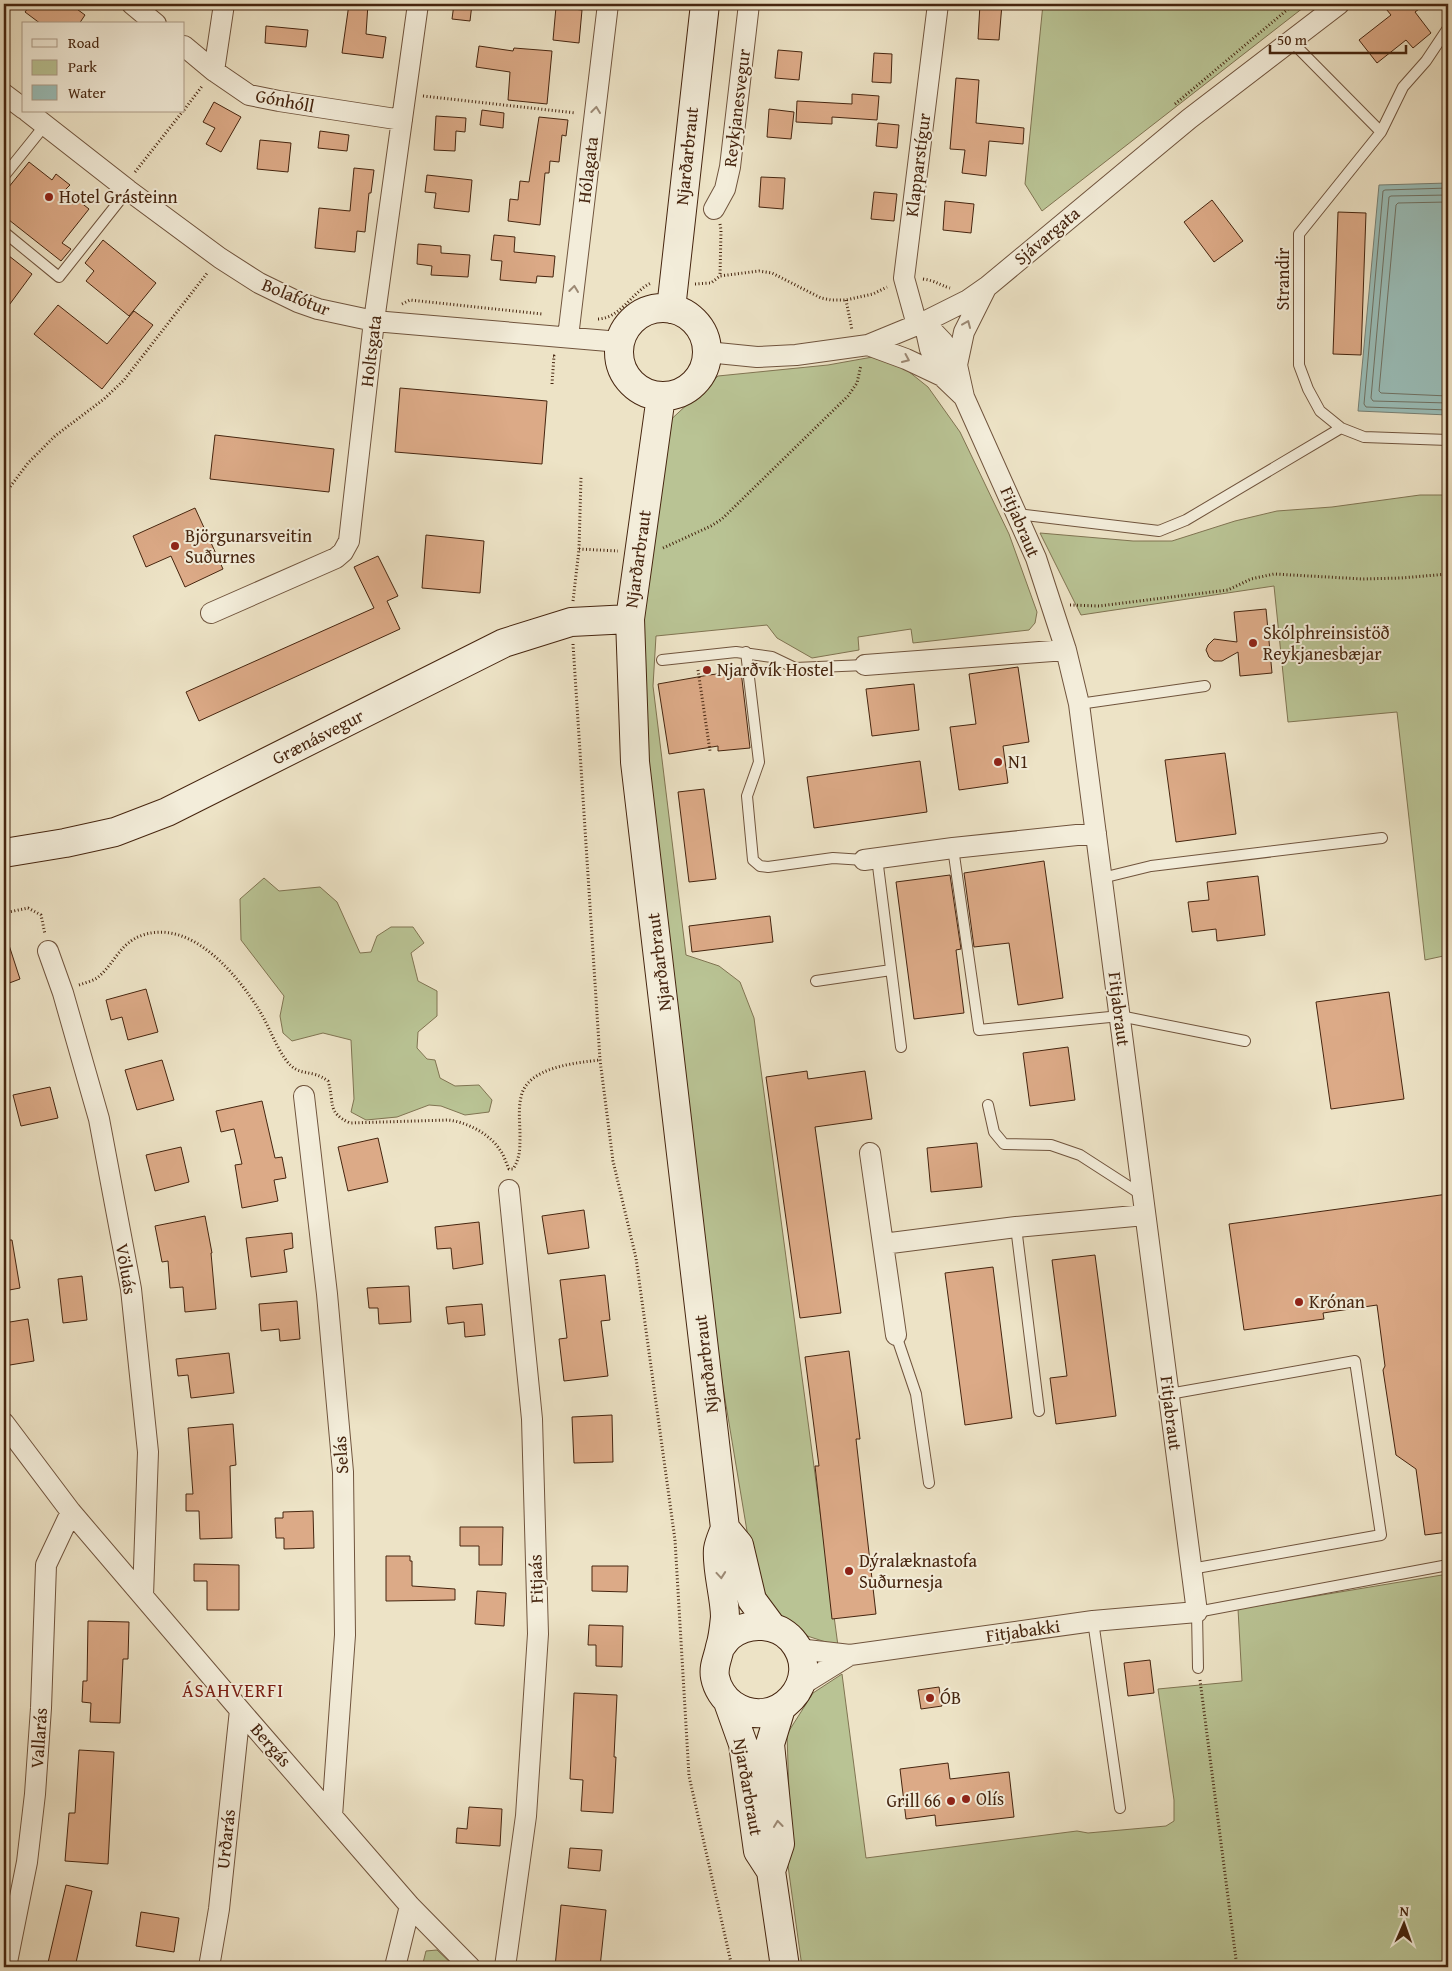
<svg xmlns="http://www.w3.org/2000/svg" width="1452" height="1971" font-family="'Gentium Book Plus',serif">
	<rect width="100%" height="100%" fill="#ede3c6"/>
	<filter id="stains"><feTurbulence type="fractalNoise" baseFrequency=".004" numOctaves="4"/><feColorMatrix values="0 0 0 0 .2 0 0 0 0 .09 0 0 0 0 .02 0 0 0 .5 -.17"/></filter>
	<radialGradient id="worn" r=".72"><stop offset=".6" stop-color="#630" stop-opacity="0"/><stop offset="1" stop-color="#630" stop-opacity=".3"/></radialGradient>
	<path fill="#b9c394" stroke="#807452" d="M1043 4H1308L1042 211 1025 184Z
		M878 356 898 363 928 387 960 432 1009 534 1037 612 1035 623 1029 630 913 643 911 629 858 637 859 650 812 658 777 638 767 625 656 636 653 686 686 955 719 966 740 982 754 1018 838 1646 795 1632 770 1605 752 1561 707 1291 643 760 639 626 665 425 718 376 828 365Z
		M1420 495H1448V955L1425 960 1397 712 1288 722 1274 586 1081 615 1040 533 1133 541H1172L1235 521 1277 511 1332 507Z
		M264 878 279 891 320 887 337 902 360 953 371 952 377 936 391 927H413L424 943 411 953 418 981 437 991V1016L418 1032 417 1048 427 1059 435 1060 440 1078 455 1086 479 1085 492 1100 489 1112 465 1115 441 1106 429 1105 397 1117 366 1120 351 1112 354 1099 351 1040 323 1033 292 1041 283 1033 280 1016 284 996 241 940 240 899Z
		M1448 1574V1967H802L784 1837 789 1794 787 1734 813 1693 842 1674 866 1858 1077 1831 1088 1833 1166 1826 1174 1821V1800L1158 1689 1242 1681 1238 1609Z
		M437 1950 455 1967H422L426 1951Z"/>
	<path fill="#9abeb9" stroke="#788175" d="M1448 183V415L1358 411 1379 185Z"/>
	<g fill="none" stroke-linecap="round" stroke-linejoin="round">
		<path stroke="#707264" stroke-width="1" d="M1448 188 1385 190 1383 191 1364 404 1366 407 1448 410
			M1448 195 1391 196 1389 197 1371 398 1373 401 1448 403
			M1448 202 1398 203 1396 205 1379 391 1381 393 1448 396"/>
	</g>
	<path fill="#dcaa87" stroke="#46250f" d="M31 4H70L85 15 79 24H41L25 12Z
		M349 4H368L366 34 386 37 383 58 342 53Z
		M454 4H472L470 21 452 19Z
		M980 4H1002L999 40 978 39Z
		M1382 4H1426L1415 12 1431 33 1413 48 1406 40 1377 63 1359 40 1391 15Z
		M556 7 582 10 579 43 553 40Z
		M266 26 308 30 306 47 265 43Z
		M479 46 513 51 514 48 552 51 547 104 508 100 510 72 476 67Z
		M778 50 802 52 799 80 775 78Z
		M874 53 892 54 891 83 872 82Z
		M956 78 979 80 976 123 1024 128 1023 144 989 141 986 176 962 173 965 150 950 149Z
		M852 94 879 96 877 120 832 117V124L796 122 797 101 852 104Z
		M214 102 241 117 221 152 206 144 215 128 203 122Z
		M769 109 794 112 791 139 767 137Z
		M482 110 504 113 503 128 480 125Z
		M436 116 466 118 465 132 456 131 455 151 434 150Z
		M539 117 568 120 566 136 562 135 559 162 550 161 549 173H545L540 225 508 221 510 199 518 200 520 181 529 182Z
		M878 123 899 125 897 148 876 146Z
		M320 131 349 135 347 151 318 148Z
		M260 140 291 143 288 172 257 169Z
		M29 162 52 180 56 174 70 185 65 190 89 209 62 243 71 249 61 261 4 216V193Z
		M354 168 374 170 371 193H369L365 232 357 231 355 252 315 248 319 208 350 211Z
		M427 175 472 180 469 212 434 208 436 193 425 192Z
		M761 177 785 178 783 209 759 207Z
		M874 192 897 194 894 221 871 219Z
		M1212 200 1243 241 1214 262 1184 222Z
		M945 201 974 204 971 233 943 230Z
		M1338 212 1366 213 1361 355 1333 354Z
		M494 235 515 237 514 252 555 256 553 277 537 276 536 283 500 280 502 261 491 260Z
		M103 240 156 283 129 316 86 281 94 271 85 263Z
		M418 244 441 246V253L470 255 468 277 431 275 432 266 417 264Z
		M4 252 32 274 4 312Z
		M58 305 107 344 134 311 153 325 102 389 34 334Z
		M400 388 547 401 542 464 395 452Z
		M215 435 334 449 329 492 210 479Z
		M195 508 223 569 185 587 171 556 146 567 133 536Z
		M426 535 484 541 480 593 422 588Z
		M378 556 398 596 387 601 400 629 199 721 186 692 374 608 354 567Z
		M1266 609 1272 673 1240 676 1238 652 1222 661H1214L1209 657 1206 650 1208 645 1214 639 1237 642 1234 612Z
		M1018 667 1029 742 1003 746 1008 783 959 790 950 727 976 724 969 674Z
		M741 671 750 748 718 751V746L669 754 658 684 709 675Z
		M914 684 919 730 872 736 866 689Z
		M1225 753 1236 834 1176 842 1165 760Z
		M920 761 927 812 814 828 807 777Z
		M704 789 716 879 689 882 678 792Z
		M1044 861 1063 998 1018 1005 1009 943 974 947 964 873Z
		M950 875 961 949 956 950 964 1013 914 1019 896 882Z
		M1258 876 1265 935 1217 941 1216 929 1192 932 1188 902 1209 900 1207 882Z
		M770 916 773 942 692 952 689 926Z
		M7 939 20 979 4 985V940Z
		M146 989 158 1032 128 1040 122 1017 111 1020 106 1000Z
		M1389 992 1404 1099 1331 1109 1316 1002Z
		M1068 1047 1075 1100 1030 1106 1023 1053Z
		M162 1060 174 1100 137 1110 125 1070Z
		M807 1071 808 1079 865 1071 872 1119 815 1127 841 1313 800 1318 766 1077Z
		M50 1087 58 1118 21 1126 13 1095Z
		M262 1101 275 1158 282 1157 286 1178 274 1180 278 1201 242 1208 235 1165 242 1164 234 1129 221 1132 216 1111Z
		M378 1138 388 1182 348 1191 338 1147Z
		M977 1143 982 1187 931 1192 927 1148Z
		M181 1147 189 1182 155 1191 146 1155Z
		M1448 1194V1532L1425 1535 1416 1469 1396 1455 1383 1370 1385 1366 1377 1305 1323 1313 1324 1319 1244 1330 1229 1224Z
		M584 1210 589 1248 548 1254 542 1216Z
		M205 1216 212 1253H211L216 1309 185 1312 183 1287 170 1288 168 1261 162 1262 155 1226Z
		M479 1222 483 1264 453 1269 451 1248 437 1249 435 1227Z
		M292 1233 293 1248 284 1250 287 1272 251 1277 246 1238Z
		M4 1240H12L20 1288 4 1291Z
		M1095 1255 1116 1416 1056 1424 1050 1378 1067 1376 1052 1260Z
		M993 1267 1012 1418 965 1425 945 1273Z
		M605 1275 610 1320 601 1321 608 1376 564 1381 559 1339 567 1338 560 1280Z
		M82 1276 87 1320 63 1323 58 1279Z
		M409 1286 411 1322 379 1324 378 1308H369L367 1288Z
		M297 1301 300 1339 280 1341 279 1329 261 1331 259 1304Z
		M482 1304 485 1335 465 1337 464 1322 448 1324 446 1307Z
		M28 1319 34 1361 4 1366V1323Z
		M849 1351 860 1439H856L876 1614 832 1619 815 1466H819L805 1357Z
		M229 1353 234 1393 191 1398 188 1375 178 1376 176 1359Z
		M612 1415 613 1462 574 1463 572 1417Z
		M233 1424 236 1465 230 1466 232 1538 200 1539 199 1511H186V1494H193L188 1428Z
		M313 1511 314 1548 284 1549V1538H276L275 1518H283V1512Z
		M460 1527H503L502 1565H479V1546H460Z
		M386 1556H410V1561H412V1586L455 1589V1600L386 1601Z
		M194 1564 239 1565V1610H207V1581H194Z
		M592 1566H628L627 1592 592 1591Z
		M477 1591 506 1593 504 1626 475 1624Z
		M88 1621 129 1622 128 1659H123L120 1723 90 1722 91 1703 82 1702 83 1681H87Z
		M589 1625 623 1626 622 1667 596 1666V1645H588Z
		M1150 1660 1154 1693 1128 1696 1124 1663Z
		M939 1687 942 1706 921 1709 918 1690Z
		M574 1693 617 1695 614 1757H616L613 1813 581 1811 583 1780 570 1779Z
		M79 1750 114 1752 108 1864 65 1861 69 1813H75Z
		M948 1763 950 1779 1009 1772 1014 1817 936 1826 935 1815 906 1819 900 1769Z
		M469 1807 502 1809 500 1846 456 1843 457 1828 467 1829Z
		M570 1848 602 1850 600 1871 568 1868Z
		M66 1885 92 1891 75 1967H47Z
		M561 1905 606 1910 600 1967H555Z
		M141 1912 179 1918 174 1952 136 1946Z"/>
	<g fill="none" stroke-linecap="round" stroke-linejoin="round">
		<g stroke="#70543d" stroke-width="12">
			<path id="lane" d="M1291 41 1381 132 1299 234V365L1308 389 1320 411 1341 428 1364 437 1448 440
				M1381 132 1403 87 1426 61 1448 28
				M4 176 45 125
				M4 232 59 277 128 190
				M1017 514 1159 531 1186 520 1341 428
				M746 652 759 762 747 796 753 860 760 866 768 867 833 858 864 860
				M662 660 736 652 772 657 795 668 865 665
				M1079 704 1205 686
				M953 848 979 1030 1120 1016 1245 1041
				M877 858 901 1047
				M1102 878 1151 866 1382 838
				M816 981 891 970
				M988 1105 994 1132 1004 1144 1051 1145 1080 1155 1142 1195
				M1016 1227 1039 1411
				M896 1335 916 1394 929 1483
				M1169 1394 1355 1361 1381 1535 1191 1569
				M1093 1621 1120 1808
				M1198 1668 1197 1612 1448 1565"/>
		</g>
		<g stroke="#70543d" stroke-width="22">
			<path id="street" d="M132 4 156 24
				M184 46 214 71 249 95 279 101 402 120
				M214 71 224 4
				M4 94 24 109
				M27 111 128 190 220 258 259 283 298 302 318 309 374 321 620 342
				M714 209 725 189 730 167 749 4
				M924 322 930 349 942 376
				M917 325 904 278 938 4
				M568 337 608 4
				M868 345 906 359 942 376 964 397
				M707 352 757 357 796 355 868 345 924 322 968 300 988 286 1189 119 1339 4
				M957 365 964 332 985 290
				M211 613 336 558 343 552 349 541 374 321 418 4
				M865 665 1066 650
				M864 860 953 848 1096 833
				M48 951 63 993 99 1119 131 1289 148 1452 143 1596
				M304 1096 327 1294 343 1472 345 1635 332 1816
				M870 1153 896 1335
				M883 1244 1016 1227 1145 1215
				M4 1423 71 1512 240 1710 410 1906 470 1967
				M798 1649 850 1655 1093 1621 1197 1612 1079 704 1066 650 1036 558 964 397 957 365 943 342 924 322
				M800 1686 850 1655
				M6 1967 27 1862 35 1794 41 1708 46 1565 71 1512
				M209 1967 219 1909 240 1710
				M395 1967 410 1906
				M505 1967 526 1816 538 1634 532 1419 509 1190"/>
		</g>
		<g stroke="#46250f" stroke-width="30">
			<path id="secondary" d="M619 352a44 44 0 1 1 88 0a44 44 0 1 1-88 0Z
				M671 309 705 4
				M661 396 630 619 635 762 725 1528C723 1534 719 1542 718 1549 716 1568 725 1597 725 1617 724 1627 723 1638 720 1647 718 1658 713 1666 715 1677 717 1688 724 1699 733 1705 776 1734 826 1680 792 1640 777 1623 748 1621 730 1636 726 1639 723 1644 720 1648
				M4 853 65 843 115 832 167 812 504 643 571 622 630 619
				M725 1528 739 1545 752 1600 772 1627
				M728 1702 743 1744 758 1851 771 1871 785 1967
				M771 1871 780 1844 770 1744 781 1708"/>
		</g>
		<path stroke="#46250f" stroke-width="3" stroke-dasharray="1 2.5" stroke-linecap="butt" d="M423 96 576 113
			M1175 104 1294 4
			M184 110 203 85
			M135 172 183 111
			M720 224 721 230 720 276
			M923 279C937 281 939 285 950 288
			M695 284 711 283 720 276 759 271 772 273 821 298 831 300H846L873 294 887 287
			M846 300 852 330
			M402 304 410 300 542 314
			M598 319C621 318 632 292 651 283
			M552 384 554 356H553
			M4 495 28 463 55 436 104 399 124 380 208 272
			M663 548 711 526 722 519 848 396 857 383 861 365
			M579 549 618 551
			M573 601 579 549 581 477
			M1070 605 1099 606 1228 590 1251 579 1274 574 1363 579 1401 578 1448 574
			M573 644 600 1060 613 1161 636 1258 675 1540 689 1776 732 1967
			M698 670 710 751
			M4 913 28 908 41 915 45 934
			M79 985C85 983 92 981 97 978 115 964 119 943 143 935 191 919 237 974 259 1010 269 1026 275 1045 286 1060 299 1078 311 1068 328 1081 335 1103 326 1112 350 1123L448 1120C467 1122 490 1134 500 1150 504 1155 506 1163 509 1169H513C520 1158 520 1149 520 1136 520 1123 518 1110 521 1097 527 1067 575 1063 600 1060
			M1200 1680 1237 1967"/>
		<use href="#lane" stroke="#f3edda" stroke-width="10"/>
		<use href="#street" stroke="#f3edda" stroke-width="20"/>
		<use href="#secondary" stroke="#f3edda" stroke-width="28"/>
	</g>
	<defs><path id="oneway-chevron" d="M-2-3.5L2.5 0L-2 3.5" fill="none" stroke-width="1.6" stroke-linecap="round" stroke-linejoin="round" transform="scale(1.25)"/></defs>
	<g stroke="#9c8974">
		<use href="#oneway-chevron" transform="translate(596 110) rotate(-83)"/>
		<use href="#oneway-chevron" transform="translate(574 289) rotate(-83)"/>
		<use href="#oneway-chevron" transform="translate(967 324) rotate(-67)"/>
		<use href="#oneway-chevron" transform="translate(906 359) rotate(24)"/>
		<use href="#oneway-chevron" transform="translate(721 1575) rotate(85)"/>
		<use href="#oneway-chevron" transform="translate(778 1824) rotate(-96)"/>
	</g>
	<g fill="#8f2418" stroke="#f3edda" stroke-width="2">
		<circle cx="49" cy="197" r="5"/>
		<circle cx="175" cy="546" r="5"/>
		<circle cx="1253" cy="643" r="5"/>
		<circle cx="707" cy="670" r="5"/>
		<circle cx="998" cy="762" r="5"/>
		<circle cx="1299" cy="1302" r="5"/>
		<circle cx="849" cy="1571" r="5"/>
		<circle cx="930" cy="1698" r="5"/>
		<circle cx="966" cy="1799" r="5"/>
		<circle cx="951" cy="1801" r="5"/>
	</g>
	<g text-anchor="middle" stroke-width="4" stroke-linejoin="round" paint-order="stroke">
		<g font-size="18" fill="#46250f" stroke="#f3edda">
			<text transform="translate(285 101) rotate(11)" y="6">Gónhóll</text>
			<text transform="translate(737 108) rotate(-83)" y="6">Reykjanesvegur</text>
			<text transform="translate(687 156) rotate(-84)" y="6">Njarðarbraut</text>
			<text transform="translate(918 165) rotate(-83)" y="6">Klapparstígur</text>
			<text transform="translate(588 170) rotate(-83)" y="6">Hólagata</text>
			<text transform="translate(1047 236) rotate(-40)" y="6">Sjávargata</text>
			<text transform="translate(1283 279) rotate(-90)" y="6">Strandir</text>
			<text transform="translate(296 297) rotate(22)" y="6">Bolafótur</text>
			<text transform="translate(371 351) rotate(-83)" y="6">Holtsgata</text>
			<text transform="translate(1020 522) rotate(67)" y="6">Fitjabraut</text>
			<text transform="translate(638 559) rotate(-82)" y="6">Njarðarbraut</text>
			<text transform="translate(318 737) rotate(-27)" y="6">Grænásvegur</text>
			<text transform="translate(659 962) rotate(-97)" y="6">Njarðarbraut</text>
			<text transform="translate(1119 1009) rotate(83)" y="6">Fitjabraut</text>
			<text transform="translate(126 1269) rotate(80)" y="6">Völuás</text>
			<text transform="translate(706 1364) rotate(-97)" y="6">Njarðarbraut</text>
			<text transform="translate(1171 1413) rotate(83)" y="6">Fitjabraut</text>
			<text transform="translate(341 1455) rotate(-94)" y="6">Selás</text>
			<text transform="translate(536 1579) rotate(-92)" y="6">Fitjaás</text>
			<text transform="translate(1023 1631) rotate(-8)" y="6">Fitjabakki</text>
			<text transform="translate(39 1738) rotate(-86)" y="6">Vallarás</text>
			<text transform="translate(271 1745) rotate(49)" y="6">Bergás</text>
			<text transform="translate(748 1787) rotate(80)" y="6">Njarðarbraut</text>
			<text transform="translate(226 1839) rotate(-84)" y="6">Urðarás</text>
		</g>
		<g font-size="18" fill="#46250f" stroke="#f3edda" text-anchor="start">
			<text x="59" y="203">Hotel Grásteinn</text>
			<text x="185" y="542">Björgunarsveitin<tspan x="185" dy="21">Suðurnes</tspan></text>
			<text x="1263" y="639">Skólphreinsistöð<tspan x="1263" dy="21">Reykjanesbæjar</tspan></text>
			<text x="717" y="676">Njarðvík Hostel</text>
			<text x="1008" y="768">N1</text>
			<text x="1309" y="1308">Krónan</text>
			<text x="859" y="1567">Dýralæknastofa<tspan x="859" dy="21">Suðurnesja</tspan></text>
			<text x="940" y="1704">ÓB</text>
			<text x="976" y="1805">Olís</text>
			<text x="941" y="1807" text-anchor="end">Grill 66</text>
		</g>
		<g font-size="19" letter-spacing="1" fill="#7a1f14" stroke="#f3edda">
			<text x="233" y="1697">ÁSAHVERFI</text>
		</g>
	</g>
	<rect width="1452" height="1971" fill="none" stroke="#ede3c6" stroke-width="20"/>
	<rect x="5" y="5" width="1442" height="1961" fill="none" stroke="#46250f" stroke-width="2.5"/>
	<rect x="10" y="10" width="1432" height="1951" fill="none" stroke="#46250f"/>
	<rect x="22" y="22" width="162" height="90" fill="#f3edda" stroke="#ae9d89"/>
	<rect x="32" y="39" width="25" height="8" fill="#f3edda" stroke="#ae9d89"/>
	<text x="68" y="48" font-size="15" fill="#46250f">Road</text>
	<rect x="32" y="60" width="25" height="15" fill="#b9c394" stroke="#ae9d89"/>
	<text x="68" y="72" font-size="15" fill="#46250f">Park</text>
	<rect x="32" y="85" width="25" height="15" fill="#9abeb9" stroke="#ae9d89"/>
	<text x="68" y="98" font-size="15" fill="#46250f">Water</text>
	<g transform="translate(1404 1924) rotate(2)" stroke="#f3edda" stroke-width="4" paint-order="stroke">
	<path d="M0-4L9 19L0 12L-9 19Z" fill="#46250f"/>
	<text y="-8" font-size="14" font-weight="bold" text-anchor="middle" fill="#46250f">N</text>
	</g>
	<path d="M1270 45v8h136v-8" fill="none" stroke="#46250f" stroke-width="2.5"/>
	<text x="1277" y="45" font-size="15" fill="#46250f" stroke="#f3edda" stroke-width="4" paint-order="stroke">50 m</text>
	<rect width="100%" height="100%" filter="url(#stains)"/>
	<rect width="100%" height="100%" fill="url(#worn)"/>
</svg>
